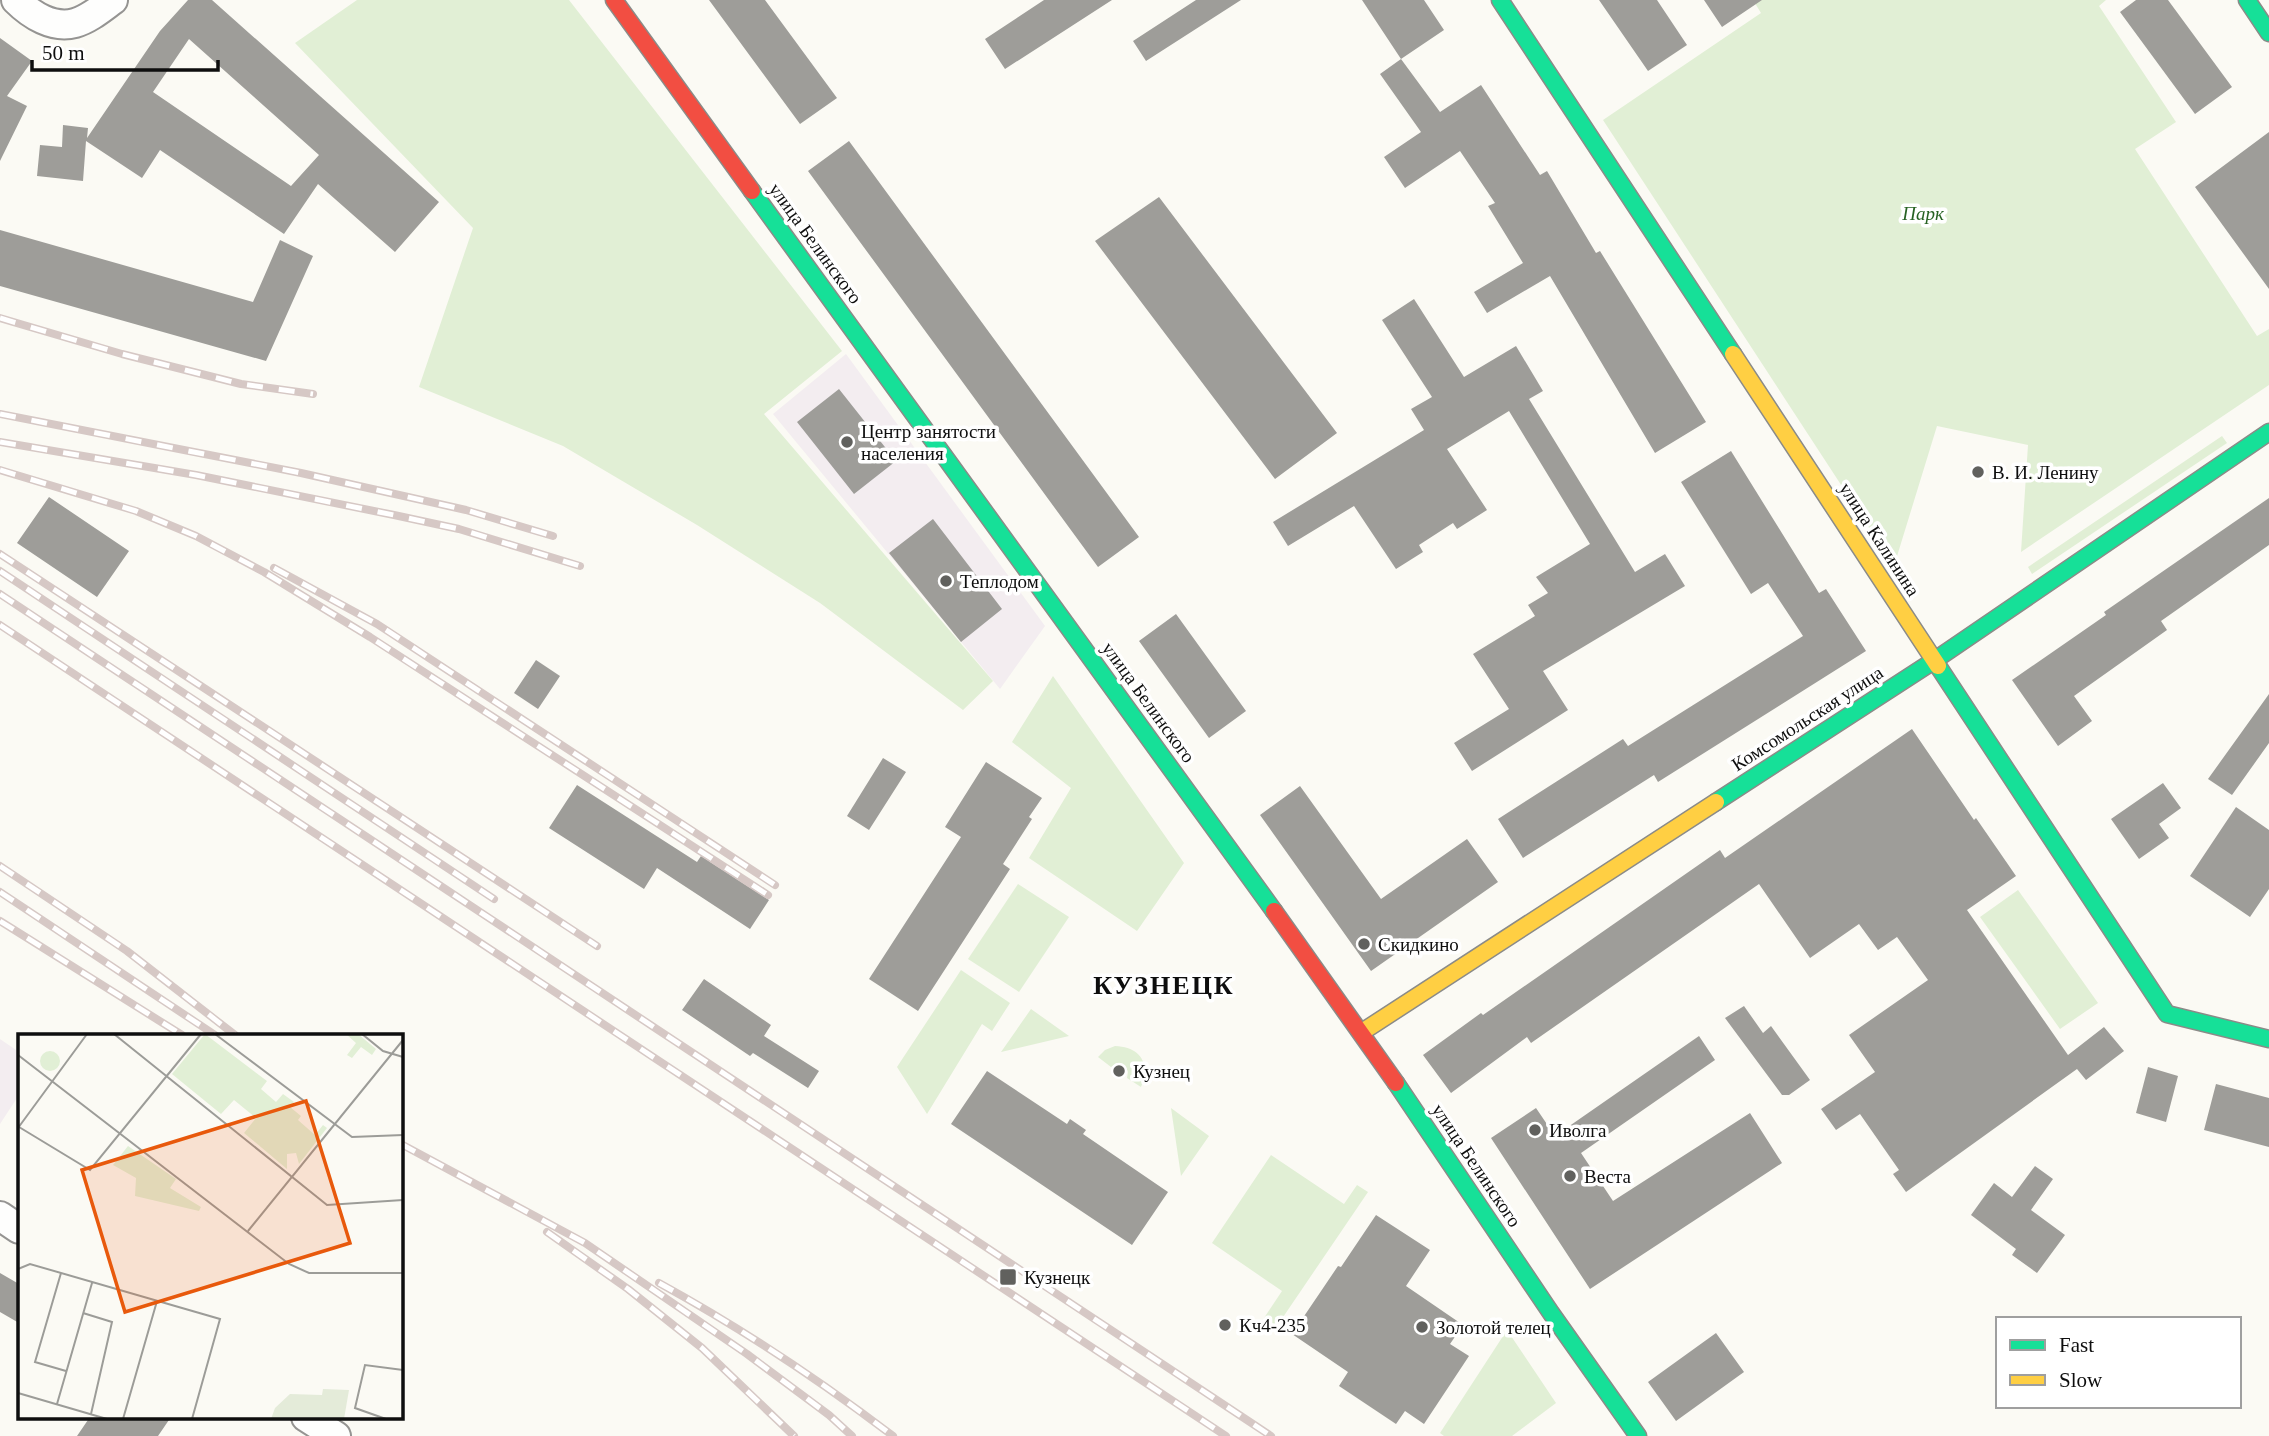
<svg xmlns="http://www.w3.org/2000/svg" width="2269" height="1436" font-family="'Times New Roman',serif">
	<rect width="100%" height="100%" fill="#fbfaf4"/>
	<path fill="#f3edf0" d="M846 354 1045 626 1000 689 773 414Z
		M0 1039 19 1052V1095L0 1124Z"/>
	<path fill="#e1efd5" d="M357 0H569L842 351 764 414 993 681 963 710 820 603 697 525 563 446 419 387 473 228 295 43Z
		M1753 0H2106L2099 6 2176 122 2135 149 2257 336 2269 329V385L2021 552 2028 445 1937 426 1894 566 1603 120 1761 13Z
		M2222 436 2227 443 2032 574 2028 567Z
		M1053 676 1184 863 1137 931 1029 858 1071 788 1012 742Z
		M1018 884 1069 917 1019 992 968 959Z
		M2018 890 2098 1003 2060 1029 1980 917Z
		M961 970 1010 1003 992 1031 982 1024 927 1114 897 1067Z
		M1031 1009 1069 1036 1001 1052Z
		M1115 1046C1140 1047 1151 1063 1141 1087L1127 1078 1128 1072 1125 1065 1117 1063 1111 1067 1098 1057 1105 1050Z
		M1171 1108 1209 1136 1181 1176Z
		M1271 1155 1344 1204 1357 1185 1368 1192 1277 1326 1264 1318 1282 1291 1212 1243Z
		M1507 1330 1556 1403 1512 1436H1444L1440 1433Z"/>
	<path fill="#9e9d99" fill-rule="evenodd" d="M188 0H212L439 202 395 252 318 184 284 234 160 150 142 178 86 141 83 181 37 176 40 145 62 147 63 125 88 128 87 138 160 31ZM189 39 319 155 291 186 153 92Z
		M709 0H765L837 98 800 124Z
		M1044 0H1112L1005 69 985 39Z
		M1196 0H1241L1146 61 1133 41Z
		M1362 0H1424L1444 30 1401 59Z
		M1599 0H1657L1687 45 1648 71Z
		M1704 0H1762L1722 27Z
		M2136 0H2168L2232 87 2195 114 2120 12Z
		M0 38 32 61 7 96 27 106 0 161Z
		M1401 59 1440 112 1481 85 1540 175 1547 171 1596 253 1600 251 1706 422 1655 453 1550 276 1487 313 1474 292 1523 263 1488 206 1495 203 1460 151 1405 188 1384 157 1421 132 1380 74Z
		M2269 132V289L2195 187Z
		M849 141 1139 537 1098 567 808 171Z
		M1159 197 1337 433 1275 479 1095 241Z
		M0 230 253 302 280 240 313 256 266 361 0 286Z
		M1414 299 1464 377 1516 346 1543 391 1529 399 1635 572 1665 554 1685 586 1543 671 1568 710 1472 771 1454 743 1509 709 1473 654 1535 616 1528 605 1548 593 1536 577 1590 544 1509 411 1447 449 1487 510 1457 529 1453 523 1419 545 1423 552 1396 569 1354 506 1288 546 1273 522 1424 430 1411 409 1432 397 1382 320Z
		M839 389 896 461 854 494 797 422Z
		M1731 451 1819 593 1826 589 1866 651 1658 782 1654 775 1523 858 1498 819 1623 739 1628 746 1803 636 1768 583 1751 594 1681 482Z
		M49 497 129 551 97 597 17 543Z
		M2269 498V545L2161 621 2167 630 2074 696 2092 721 2058 746 2012 680 2106 615 2104 612Z
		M933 519 1002 609 961 642 889 553Z
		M1176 614 1246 711 1209 738 1139 641Z
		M536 660 560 676 538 709 514 693Z
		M2269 694V743L2232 795 2208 779Z
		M1912 729 1974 820 1976 818 2016 876 1967 910 2068 1055 2104 1027 2124 1051 2086 1080 2077 1069 1906 1192 1893 1174 1899 1170 1860 1114 1836 1130 1821 1109 1875 1072 1849 1035 1928 980 1897 937 1878 950 1859 924 1810 958 1759 884 1531 1043 1527 1037 1451 1093 1423 1055 1481 1013 1483 1015 1720 850 1725 858Z
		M883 758 906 772 869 830 847 816Z
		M986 762 1042 798 1029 817 1032 819 1003 864 1010 869 918 1011 869 979 961 837 945 827Z
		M2163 783 2181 808 2159 824 2169 838 2139 859 2111 819Z
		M577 785 697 862 701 856 769 900 750 929 657 868 644 889 549 828Z
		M1300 786 1381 899 1467 839 1498 882 1371 971 1260 815Z
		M2236 807 2269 830V889L2250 917 2190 876Z
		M704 979 771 1025 764 1036 819 1071 808 1088 753 1053 750 1056 682 1010Z
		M1744 1006 1763 1033 1771 1026 1810 1080 1789 1095H1782L1725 1018Z
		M1699 1036 1715 1060 1581 1153 1613 1201 1750 1113 1782 1163 1590 1289 1491 1138 1536 1108 1555 1136Z
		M2148 1067 2178 1076 2166 1122 2136 1113Z
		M987 1071 1067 1124 1070 1119 1086 1130 1083 1134 1168 1192 1132 1245 951 1124Z
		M2216 1084 2269 1098V1147L2204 1130Z
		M2035 1166 2053 1179 2031 1210 2065 1235 2037 1273 2012 1255 2016 1249 1971 1215 1994 1183 2012 1197Z
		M1376 1215 1430 1250 1406 1286 1463 1325 1450 1344 1469 1356 1424 1424 1405 1411 1396 1424 1339 1386 1348 1372 1292 1334 1338 1266 1341 1267Z
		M0 1273 19 1284V1323L0 1312Z
		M1716 1333 1744 1372 1676 1421 1648 1382Z
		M90 1417H171L158 1436H77Z"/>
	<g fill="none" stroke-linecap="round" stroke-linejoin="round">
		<g stroke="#959492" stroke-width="32">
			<path id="street" d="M16 0C31 15 53 29 75 23 89 19 102 8 113 0
				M0 1216 19 1229
				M306 1417 336 1436"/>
		</g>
		<g stroke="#8b8b88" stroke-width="19">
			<path id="fast" d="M1500 0 1733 354
				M2247 0 2269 33
				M752 191 1274 911
				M1938 666 2167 1014 2269 1039
				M1716 802 1935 660 2269 432
				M1396 1083 1551 1313 1638 1436"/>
		</g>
		<g stroke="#8b8b88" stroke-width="19">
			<path id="slow" d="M1733 354 1938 666
				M1362 1032 1716 802"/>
		</g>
		<g stroke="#8b8b88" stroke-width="19">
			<path id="jam" d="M614 0 752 191
				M1274 911 1396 1083"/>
		</g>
		<use href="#street" stroke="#fefefd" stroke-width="28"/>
		<use href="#fast" stroke="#16e098" stroke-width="16"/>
		<use href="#slow" stroke="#ffcf43" stroke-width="16"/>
		<use href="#jam" stroke="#f24e42" stroke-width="16"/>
		<g stroke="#d6c8c5" stroke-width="8">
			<path id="rail" d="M0 318 122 354 241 384 313 394
				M0 414 301 473 466 510 553 536
				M0 442 196 475 394 515 459 529 580 566
				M0 470 136 511 196 536 264 572 370 637 768 895
				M0 554 597 946
				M274 568 377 624 775 885
				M0 571 494 899
				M0 594 1271 1436
				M0 625 1226 1436
				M0 866 127 951 235 1035
				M0 892 215 1035
				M0 921 182 1035
				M401 1144 585 1243 747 1354 829 1415 852 1436
				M547 1232 628 1289 702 1348 794 1436
				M659 1283C741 1328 818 1379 893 1436"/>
		</g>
		<use href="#rail" stroke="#fff" stroke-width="5" stroke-dasharray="16" stroke-linecap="butt"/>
	</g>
	<g fill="#61615e" stroke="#fff" stroke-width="2.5">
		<circle cx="847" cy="442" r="7"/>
		<circle cx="1978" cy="472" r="7"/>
		<circle cx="946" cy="581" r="7"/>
		<circle cx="1364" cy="944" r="7"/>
		<circle cx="1119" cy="1071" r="7"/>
		<circle cx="1535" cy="1130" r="7"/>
		<circle cx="1570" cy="1176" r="7"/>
		<rect x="999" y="1268" width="18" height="18" rx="3.5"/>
		<circle cx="1225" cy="1325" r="7"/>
		<circle cx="1422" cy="1327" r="7"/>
	</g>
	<g text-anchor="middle" stroke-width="7" stroke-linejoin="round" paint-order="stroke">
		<g font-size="19" font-style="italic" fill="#276223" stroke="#fff">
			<text x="1923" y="220">Парк</text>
		</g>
		<g font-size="19" fill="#0e0e0e" stroke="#fff">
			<text transform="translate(816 243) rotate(54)" y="7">улица Белинского</text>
			<text transform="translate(1880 539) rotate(57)" y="7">улица Калинина</text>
			<text transform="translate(1149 702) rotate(54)" y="7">улица Белинского</text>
			<text transform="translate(1807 718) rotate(-33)" y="7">Комсомольская улица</text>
			<text transform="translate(1477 1165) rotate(56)" y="7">улица Белинского</text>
		</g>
		<g font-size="19" fill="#0e0e0e" stroke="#fff" text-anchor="start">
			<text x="861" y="438">Центр занятости<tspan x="861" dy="22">населения</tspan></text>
			<text x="1992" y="479">В. И. Ленину</text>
			<text x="960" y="588">Теплодом</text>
			<text x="1378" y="951">Скидкино</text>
			<text x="1133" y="1078">Кузнец</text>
			<text x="1549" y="1137">Иволга</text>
			<text x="1584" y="1183">Веста</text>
			<text x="1024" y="1284">Кузнецк</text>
			<text x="1239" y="1332">Кч4-235</text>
			<text x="1436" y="1334">Золотой телец</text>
		</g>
		<g font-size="26" font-weight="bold" letter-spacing="2" fill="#0e0e0e" stroke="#fff">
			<text x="1164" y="994">КУЗНЕЦК</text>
		</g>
	</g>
	<g transform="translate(18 1034)">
		<rect width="385" height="385" fill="#fbfaf4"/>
		<path d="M187 0 249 47 243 55 258 68 265 60 276 68 272 73 283 82 280 86 297 101 305 91 309 94 281 130 278 119 269 120V135L226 99 238 84 216 66 203 80 154 40ZM328 0H340L358 15 354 21 343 13 334 24 329 21 338 9ZM22 27a10 10 0 1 1 20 0a10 10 0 1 1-20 0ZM110 112 158 145 152 154 183 173 181 177 117 162 118 144 95 131Z" fill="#e1efd5"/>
		<path d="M305 355 331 356 326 385H253L257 374 272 360 304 361Z" fill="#e4ebd9"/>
		<path fill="none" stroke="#9c9c98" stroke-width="2" d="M96 0 309 171 385 166M197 0 334 103 385 101M344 0 365 17 385 23M0 21 271 230 291 239H385M1 93 72 136 183 0M0 94 69 0M230 197 385 6M0 235 12 230 202 285 174 385M43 239 17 328 48 337M65 279 94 288 73 380M0 359 89 385M39 370 74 249M105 385 139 267M368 385 337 374 347 331 385 336"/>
		<path fill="#e8590c" fill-opacity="0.15" stroke="#e8590c" stroke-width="3.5" d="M288 67 332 209 107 278 64 136Z"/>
		<rect width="385" height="385" fill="none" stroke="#0e0e0e" stroke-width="3.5"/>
	</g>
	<rect x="1996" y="1317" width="245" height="91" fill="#ffffff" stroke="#9f9f9f" stroke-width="2"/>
	<rect x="2010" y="1340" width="35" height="10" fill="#16e098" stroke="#9f9f9f" stroke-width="2"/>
	<text x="2059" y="1352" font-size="21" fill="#0e0e0e">Fast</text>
	<rect x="2010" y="1375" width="35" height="10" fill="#ffcf43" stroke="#9f9f9f" stroke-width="2"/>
	<text x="2059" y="1387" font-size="21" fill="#0e0e0e">Slow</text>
	<path d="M32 60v10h186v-10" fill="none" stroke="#0e0e0e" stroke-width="3.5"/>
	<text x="42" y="60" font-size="21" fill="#0e0e0e" stroke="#ffffff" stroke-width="5" paint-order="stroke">50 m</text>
</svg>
